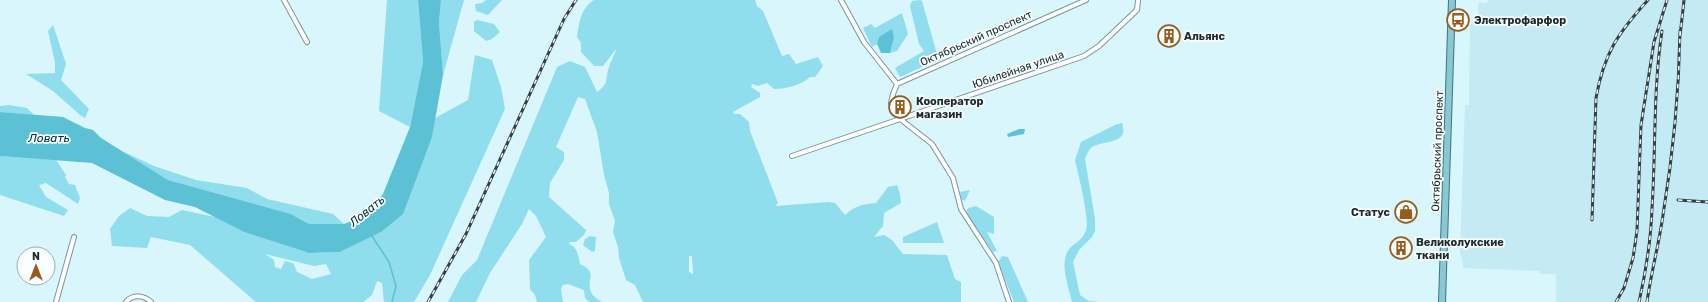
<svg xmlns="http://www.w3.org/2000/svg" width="1708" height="302" font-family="Rubik,sans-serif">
	<rect width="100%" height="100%" fill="#d8f6fc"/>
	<path fill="#c4eaf3" d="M1488 0H1708V302H1556V274H1540L1539 271 1463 268V261L1460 253 1465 105H1469L1470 25 1478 20V3H1487Z"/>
	<path fill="#8fdded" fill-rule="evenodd" d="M387 0H418L423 62 410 127 379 111Z
		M441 0H464L443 75 439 22Z
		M486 0H502L488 15 476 11 475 4 482 3Z
		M594 0H755L757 6 763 11 782 56 789 54 796 64 818 57 823 66 815 77H810C802 85 786 89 774 89L767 83 758 86 752 84 751 87 760 93V97L733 112 734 114H740L749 122 750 131 778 203 775 206 829 202 835 203 845 215C854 206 864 204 876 203L888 187 897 185 900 194 901 203 884 213 883 226 874 237 884 235 892 240 903 254 947 255 955 279 961 282V302H643L635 285 626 280 619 258 618 247 613 232 615 221 609 204V193L604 175 597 132 585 99 578 97 556 147 564 152V160L550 183 549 197 586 230 584 235 576 242H570L569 244C578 248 578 255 580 264 600 273 584 280 592 294 594 297 599 300 602 302H589L585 298 584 290 568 284 563 285 561 289 563 302H537L535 295 530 289 529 260 546 237 536 216 529 209 522 224 490 273 476 302H448L462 275 477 260 557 67 570 61 585 67 597 92C609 83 605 82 608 70 610 63 614 55 617 48L603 66H594L581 52V43L577 37C579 23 581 8 594 0ZM689 256H692L693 274 689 272Z
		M920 0 922 1 937 54 935 61 900 77 895 68 924 51 919 44 910 6 912 1Z
		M902 13 908 34 897 51 890 53 894 38 879 37 877 44 872 47 863 28 871 24 875 28Z
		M477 20 494 24 500 32 492 39 486 41 474 31V22Z
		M53 25 66 64 61 80 89 109 85 118 80 115 53 91 26 74 55 73V63L48 31Z
		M475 55 492 60 501 87 505 109 430 275 414 302H384L382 283 377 281 372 295 363 302H256L190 245 151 237 147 248 112 246 110 229 119 216 130 208 147 216 169 217 182 210 215 217 244 232 309 253 340 252 381 232 432 137 435 118 468 100ZM265 254 314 266 326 264 331 274 312 279 297 272 293 263 285 261 281 269 275 267 274 260Z
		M9 105 27 108 34 115 0 112V106Z
		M1122 123C1129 144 1106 140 1094 146 1089 148 1087 154 1085 159L1095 219V231L1092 237 1079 250 1073 262 1080 295 1089 301 1099 302H1072C1069 287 1058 262 1070 248 1076 242 1084 239 1086 230 1090 220 1078 173 1075 160L1081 142 1115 125Z
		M120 150 154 166 196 180 247 188 267 199 333 214 344 224H309L291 214 168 180Z
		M0 156 56 160 66 175 65 177 69 184 75 185 80 198 78 204 46 183 39 185 46 197 68 210 64 216 0 195Z
		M970 190 965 201 961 199 960 192Z
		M976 206 994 217V234L987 232 997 251 993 252 966 213 968 208Z
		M937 222 944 243H903V237Z
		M590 236 596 237 595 251 592 252 583 245 585 239Z
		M1002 256 1008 257 1028 302H1014L998 262Z"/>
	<path fill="#5cc1d4" d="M418 0H441L439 22 443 75 432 137 403 214 381 232 340 252 309 253 244 232 195 207 165 200 92 163 0 156V112L63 117 85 128 93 130 101 138 168 180 291 214 309 224H344L369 214 383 194 410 127 423 62Z
		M892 29 894 38 890 53H881L877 44 879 37Z
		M1019 129H1025L1024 134 1008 137 1007 134Z"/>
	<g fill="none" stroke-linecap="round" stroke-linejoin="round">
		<path stroke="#5cc1d4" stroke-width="1.5" d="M372 236 389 262 396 286 392 302"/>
		<g stroke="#7a959b" stroke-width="6">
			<path id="street" d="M284 0 307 42
				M841 0 864 42 897 84
				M897 84 893 94 891 103 899 118 932 144 953 178 961 209 996 263 1009 302
				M897 84 1086 0
				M792 156 1084 56 1099 46 1137 10 1138 0
				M56 302 74 237
				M126 302C133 294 144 295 151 302"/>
		</g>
		<g stroke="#347884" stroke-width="8">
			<path id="primary" d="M1442 302 1452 0"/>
		</g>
		<use href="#street" stroke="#fff" stroke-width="4"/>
		<use href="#primary" stroke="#8bc7d1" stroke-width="6"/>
		<g stroke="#334044" stroke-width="3">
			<path id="rail" d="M1680 36 1684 0
				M1678 200 1708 202
				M1592 220 1596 98C1604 53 1618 33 1648 0
				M428 302 466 234 564 19 576 0
				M1616 302 1624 288 1633 258 1637 231 1641 125 1654 42 1667 0
				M1639 302C1646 271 1651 240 1652 208 1656 150 1653 89 1662 31
				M1647 302C1651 273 1659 244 1663 215 1673 155 1679 92 1680 31"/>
		</g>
		<use href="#rail" stroke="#f8feff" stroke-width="1.5" stroke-dasharray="4.5" stroke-linecap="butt"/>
	</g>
	<defs>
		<g id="bus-ring" transform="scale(1.15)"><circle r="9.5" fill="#f8feff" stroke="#975b1c" stroke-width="1.5"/><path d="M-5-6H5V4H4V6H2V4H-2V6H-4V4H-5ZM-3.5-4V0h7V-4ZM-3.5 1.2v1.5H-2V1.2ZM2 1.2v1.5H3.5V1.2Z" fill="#975b1c"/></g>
		<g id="building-ring" transform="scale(1.15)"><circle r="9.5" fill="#f8feff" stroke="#975b1c" stroke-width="1.5"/><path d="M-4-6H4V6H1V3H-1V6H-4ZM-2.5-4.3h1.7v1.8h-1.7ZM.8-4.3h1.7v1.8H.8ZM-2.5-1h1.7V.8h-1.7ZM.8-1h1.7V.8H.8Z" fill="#975b1c"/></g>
		<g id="shop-ring" transform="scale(1.15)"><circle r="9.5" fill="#f8feff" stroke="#975b1c" stroke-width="1.5"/><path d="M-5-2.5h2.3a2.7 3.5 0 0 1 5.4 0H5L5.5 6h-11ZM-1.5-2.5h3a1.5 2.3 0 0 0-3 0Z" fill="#975b1c"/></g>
	</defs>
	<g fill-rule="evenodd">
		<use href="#bus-ring" x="1458" y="20"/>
		<use href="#building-ring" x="1169" y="36"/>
		<use href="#building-ring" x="900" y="107"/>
		<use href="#shop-ring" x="1406" y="212"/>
		<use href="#building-ring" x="1401" y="248"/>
	</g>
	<g text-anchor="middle" stroke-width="3.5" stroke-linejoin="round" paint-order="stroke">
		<g font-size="11" font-weight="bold" fill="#202b2e" stroke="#f8feff" text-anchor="start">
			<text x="1474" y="24">Электрофарфор</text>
			<text x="1184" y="40">Альянс</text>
			<text x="916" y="105">Кооператор<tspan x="916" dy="13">магазин</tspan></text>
			<text x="1390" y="216" text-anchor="end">Статус</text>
			<text x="1416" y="246">Великолукские<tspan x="1416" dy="13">ткани</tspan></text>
		</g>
		<g font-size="11" fill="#202b2e" stroke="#f8feff">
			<text transform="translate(976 38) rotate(-24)" y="4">Октябрьский проспект</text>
			<text transform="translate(1018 69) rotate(-19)" y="4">Юбилейная улица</text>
			<text transform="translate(1437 151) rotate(-88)" y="4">Октябрьский проспект</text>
		</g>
		<g font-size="12" font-style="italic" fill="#00313a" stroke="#f8feff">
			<text x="49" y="142">Ловать</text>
			<text transform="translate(367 211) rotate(-39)" y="4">Ловать</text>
		</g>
	</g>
	<g transform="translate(36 266)"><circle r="19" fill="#f8feff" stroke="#a2aaab"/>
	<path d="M0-3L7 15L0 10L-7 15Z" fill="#975b1c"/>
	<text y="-6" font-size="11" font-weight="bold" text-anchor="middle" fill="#202b2e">N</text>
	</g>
</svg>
